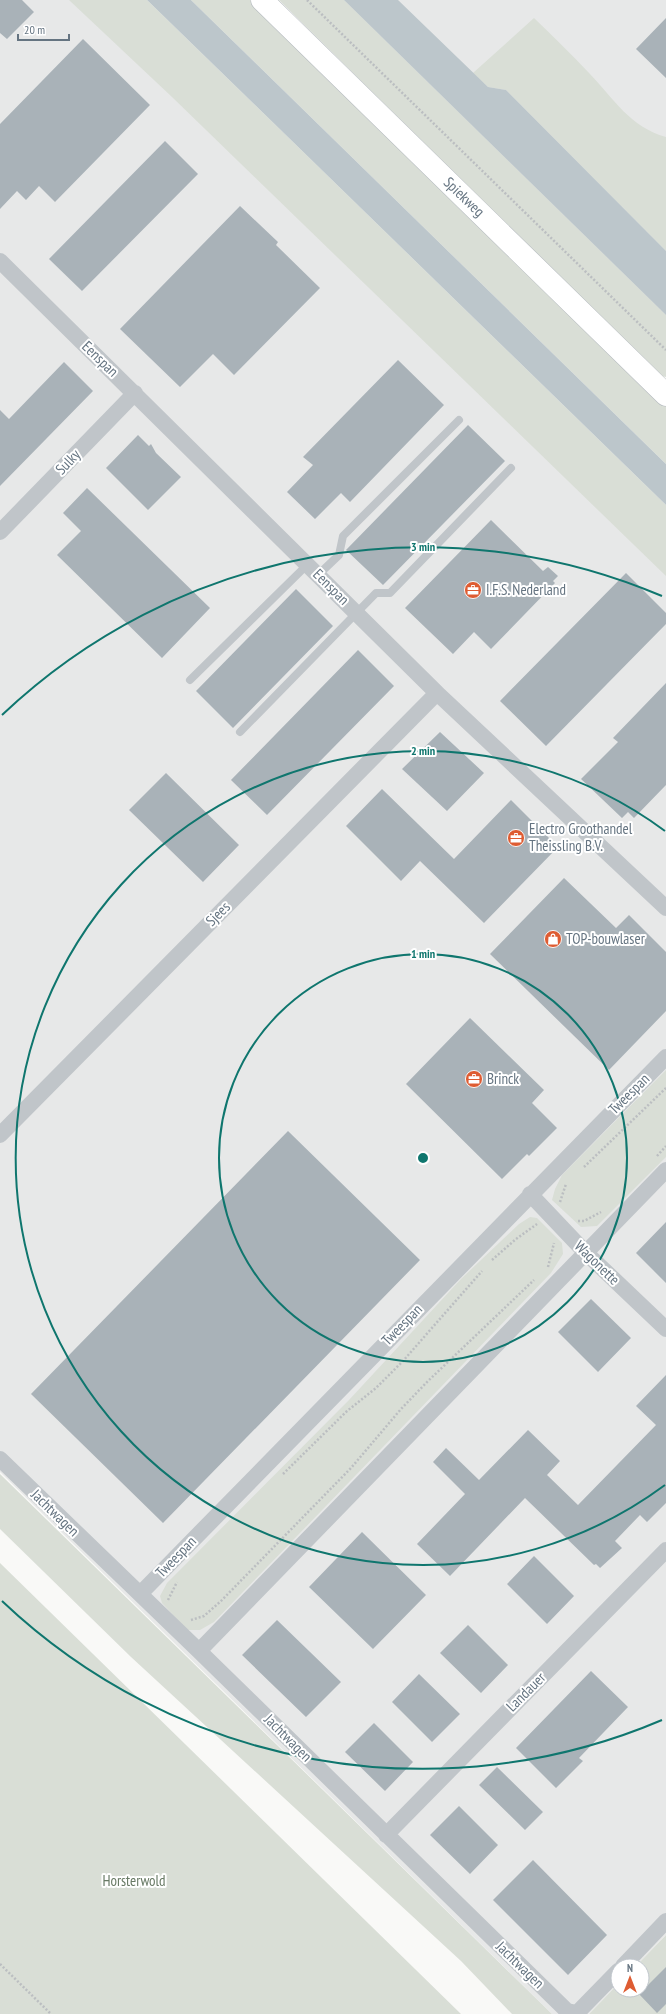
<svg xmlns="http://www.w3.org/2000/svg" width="666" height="2014" font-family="'PT Sans Narrow',sans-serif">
	<rect width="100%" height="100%" fill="#f9f9f7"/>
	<path fill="#e7e8e8" d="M0 0H120L666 526V1935L636 1966H618V1984L589 2014H552L0 1472Z
		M301 0H666V367Z"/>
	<path fill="#d9ded6" d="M69 0H147L666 505V576L172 97Z
		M191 0H250L645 385 666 406V464Z
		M279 0H344L666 315V377L661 376 625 341Z
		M534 18C553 36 572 55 590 74 614 99 630 127 666 137V251L506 90 488 87 473 73Z
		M666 1070V1157L597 1226 581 1227 552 1200 555 1189 562 1175Z
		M530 1217 537 1218 562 1243 563 1254 551 1273 214 1622 200 1630H187L162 1603 160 1596 167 1583 349 1400 461 1279 519 1224Z
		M0 1474 552 2014H512L461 1961 131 1657 0 1529Z
		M0 1563 461 2014H0Z
		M666 1935V2014H589L618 1984V1990H642V1966H636Z"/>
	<path fill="#bcc6cb" d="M147 0H191L666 464V505Z
		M344 0H398L488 87 506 90 666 251V315Z"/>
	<path fill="#a9b2b8" d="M0 0H22L34 12 7 39 0 33Z
		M666 18V78L636 49Z
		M83 39 150 105 55 202 39 186 26 200 17 191 0 209V124Z
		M165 141 198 174 82 291 49 259Z
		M240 206 278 242 276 245 320 288 234 375 213 354 180 387 120 329Z
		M398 360 444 405 350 502 341 493 315 519 287 492 313 465 303 457Z
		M64 362 93 391 0 486V410L9 419Z
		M468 425 505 461 383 585 346 550Z
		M138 435 149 446 151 444 156 453 181 477 148 510 106 468Z
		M87 488 210 608 162 658 57 555 81 531 63 513Z
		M491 520 543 571 548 567 558 576 553 581 555 583 491 649 474 632 453 654 405 608Z
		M626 573 666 613V624L546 746 500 701Z
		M296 589 333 626 233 728 196 691Z
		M358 650 394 686 267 815 231 780Z
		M666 683V785L634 818 628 812 622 818 581 779 618 742 613 738Z
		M440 732 484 773 447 811 402 769Z
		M166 773 239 845 203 882 129 810Z
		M382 789 454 859 511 800 558 847 484 923 420 861 401 881 346 826Z
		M564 878 616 928 629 915 666 952V1011L609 1070 490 954Z
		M470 1018 544 1090 532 1103 557 1128 529 1156 527 1154 502 1179 406 1084Z
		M288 1131 420 1260 163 1523 31 1394Z
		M666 1222V1283L636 1253Z
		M591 1299 631 1338 598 1372 558 1332Z
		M666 1375V1503L647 1522 640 1515 615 1541 622 1548 600 1568 596 1564 594 1565 525 1498 450 1576 417 1544 465 1494 433 1462 446 1448 479 1480 528 1430 560 1461 547 1475 578 1505 656 1425 636 1406Z
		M362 1532 426 1595 373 1649 309 1587Z
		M534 1556 574 1596 547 1624 507 1584Z
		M277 1620 341 1682 306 1717 242 1655Z
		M468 1625 508 1665 481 1693 440 1653Z
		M591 1671 628 1707 579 1758 583 1761 556 1788 516 1748Z
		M419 1674 460 1714 432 1742 392 1702Z
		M374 1723 413 1762 385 1791 345 1752Z
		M497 1767 543 1812 525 1830 479 1785Z
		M459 1806 498 1845 470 1874 430 1835Z
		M533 1860 607 1935 568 1975 493 1900Z
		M666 1967V2004L657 2013 639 1994Z"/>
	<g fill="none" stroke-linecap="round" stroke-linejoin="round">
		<g stroke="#b5babf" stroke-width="23">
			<path id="secondary" d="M262 0 666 395"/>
		</g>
		<path stroke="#bbbec1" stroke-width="2.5" stroke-dasharray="2 2" stroke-linecap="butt" d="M307 0 666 350
			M657 1156 666 1146
			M584 1167 666 1088
			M560 1202 566 1184
			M578 1221H584L601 1212
			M492 1260 516 1239 537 1224
			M548 1267 554 1243
			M283 1474 347 1411 376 1388 403 1361 482 1271
			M168 1600 177 1582
			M191 1620 204 1616 221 1601 351 1468 401 1409 428 1381 534 1280
			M0 1964 51 2014"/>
		<path stroke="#c0c5c9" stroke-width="8" d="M318 575 339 555 343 536 459 420
			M190 680 308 564
			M240 732 376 593H390L511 468"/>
		<path stroke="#c0c5c9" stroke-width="16" d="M0 261 437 693 666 908
			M0 532 135 393
			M0 1135 437 693
			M530 1194 585 1252 666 1329
			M0 1459 199 1651 567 2011 577 2013 618 1971
			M140 1594 666 1057
			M199 1651 666 1170
			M386 1835 666 1550
			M623 1966 666 1921"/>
		<use href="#secondary" stroke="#fff" stroke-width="22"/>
	</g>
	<g fill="none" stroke="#0f766e" stroke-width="2">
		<circle cx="423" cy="1158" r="204"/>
		<path d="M665 1485A407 407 0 1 1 665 831"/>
		<path d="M662 1720A611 611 0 0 1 2 1601M2 715A611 611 0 0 1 662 596"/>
	</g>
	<defs>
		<g id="office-disc" transform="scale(0.9)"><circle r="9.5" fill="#de5c32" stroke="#fff"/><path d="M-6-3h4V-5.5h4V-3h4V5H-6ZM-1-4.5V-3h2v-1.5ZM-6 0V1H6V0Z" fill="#fff"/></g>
		<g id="shop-disc" transform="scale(0.9)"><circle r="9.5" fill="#de5c32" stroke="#fff"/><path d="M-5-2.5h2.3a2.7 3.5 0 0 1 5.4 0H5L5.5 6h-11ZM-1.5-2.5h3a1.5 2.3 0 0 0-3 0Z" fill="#fff"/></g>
	</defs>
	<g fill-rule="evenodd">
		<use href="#office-disc" x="473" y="590"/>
		<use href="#office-disc" x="516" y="838"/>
		<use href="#shop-disc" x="553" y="939"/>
		<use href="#office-disc" x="474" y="1079"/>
	</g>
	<g text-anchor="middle" stroke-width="4" stroke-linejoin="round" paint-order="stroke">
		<g font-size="15" fill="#657481" stroke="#fff">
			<text transform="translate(464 197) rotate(44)" y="5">Spiekweg</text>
			<text transform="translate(100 359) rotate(44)" y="5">Eenspan</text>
			<text transform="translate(68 462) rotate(-46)" y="5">Sulky</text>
			<text transform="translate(331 587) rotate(45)" y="5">Eenspan</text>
			<text transform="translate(218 914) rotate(-45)" y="5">Sjees</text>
			<text transform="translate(629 1094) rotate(-45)" y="5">Tweespan</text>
			<text transform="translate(597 1263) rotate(44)" y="5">Wagonette</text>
			<text transform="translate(402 1325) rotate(-46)" y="5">Tweespan</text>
			<text transform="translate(55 1513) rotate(44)" y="5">Jachtwagen</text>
			<text transform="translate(176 1557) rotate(-46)" y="5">Tweespan</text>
			<text transform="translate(526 1692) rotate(-45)" y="5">Landauer</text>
			<text transform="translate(288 1738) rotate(45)" y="5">Jachtwagen</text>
			<text transform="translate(520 1965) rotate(44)" y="5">Jachtwagen</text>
		</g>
		<g font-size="15" fill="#657481" stroke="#fff" text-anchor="start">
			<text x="486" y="595">I.F.S. Nederland</text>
			<text x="529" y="834">Electro Groothandel<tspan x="529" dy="17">Theissling B.V.</tspan></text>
			<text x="566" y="944">TOP-bouwlaser</text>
			<text x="487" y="1084">Brinck</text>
		</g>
		<g font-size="15" fill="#677964" stroke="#fff">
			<text x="134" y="1886">Horsterwold</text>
		</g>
	</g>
	<circle cx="423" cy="1158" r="6" fill="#0f766e" stroke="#fff" stroke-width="2"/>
	<g font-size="12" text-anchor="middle" font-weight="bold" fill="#0f766e" stroke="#fff" stroke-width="4" stroke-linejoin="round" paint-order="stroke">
		<text x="423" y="551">3 min</text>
		<text x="423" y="755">2 min</text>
		<text x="423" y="958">1 min</text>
	</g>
	<g transform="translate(630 1978)"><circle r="19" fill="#ffffff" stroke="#c1c7cd"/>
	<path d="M0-3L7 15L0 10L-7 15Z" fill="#de5c32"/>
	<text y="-6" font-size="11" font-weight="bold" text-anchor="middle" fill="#657481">N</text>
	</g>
	<path d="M18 34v6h51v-6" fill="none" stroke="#657481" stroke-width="2"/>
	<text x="24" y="34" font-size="12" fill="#657481" stroke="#ffffff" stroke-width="3" paint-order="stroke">20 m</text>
</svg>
